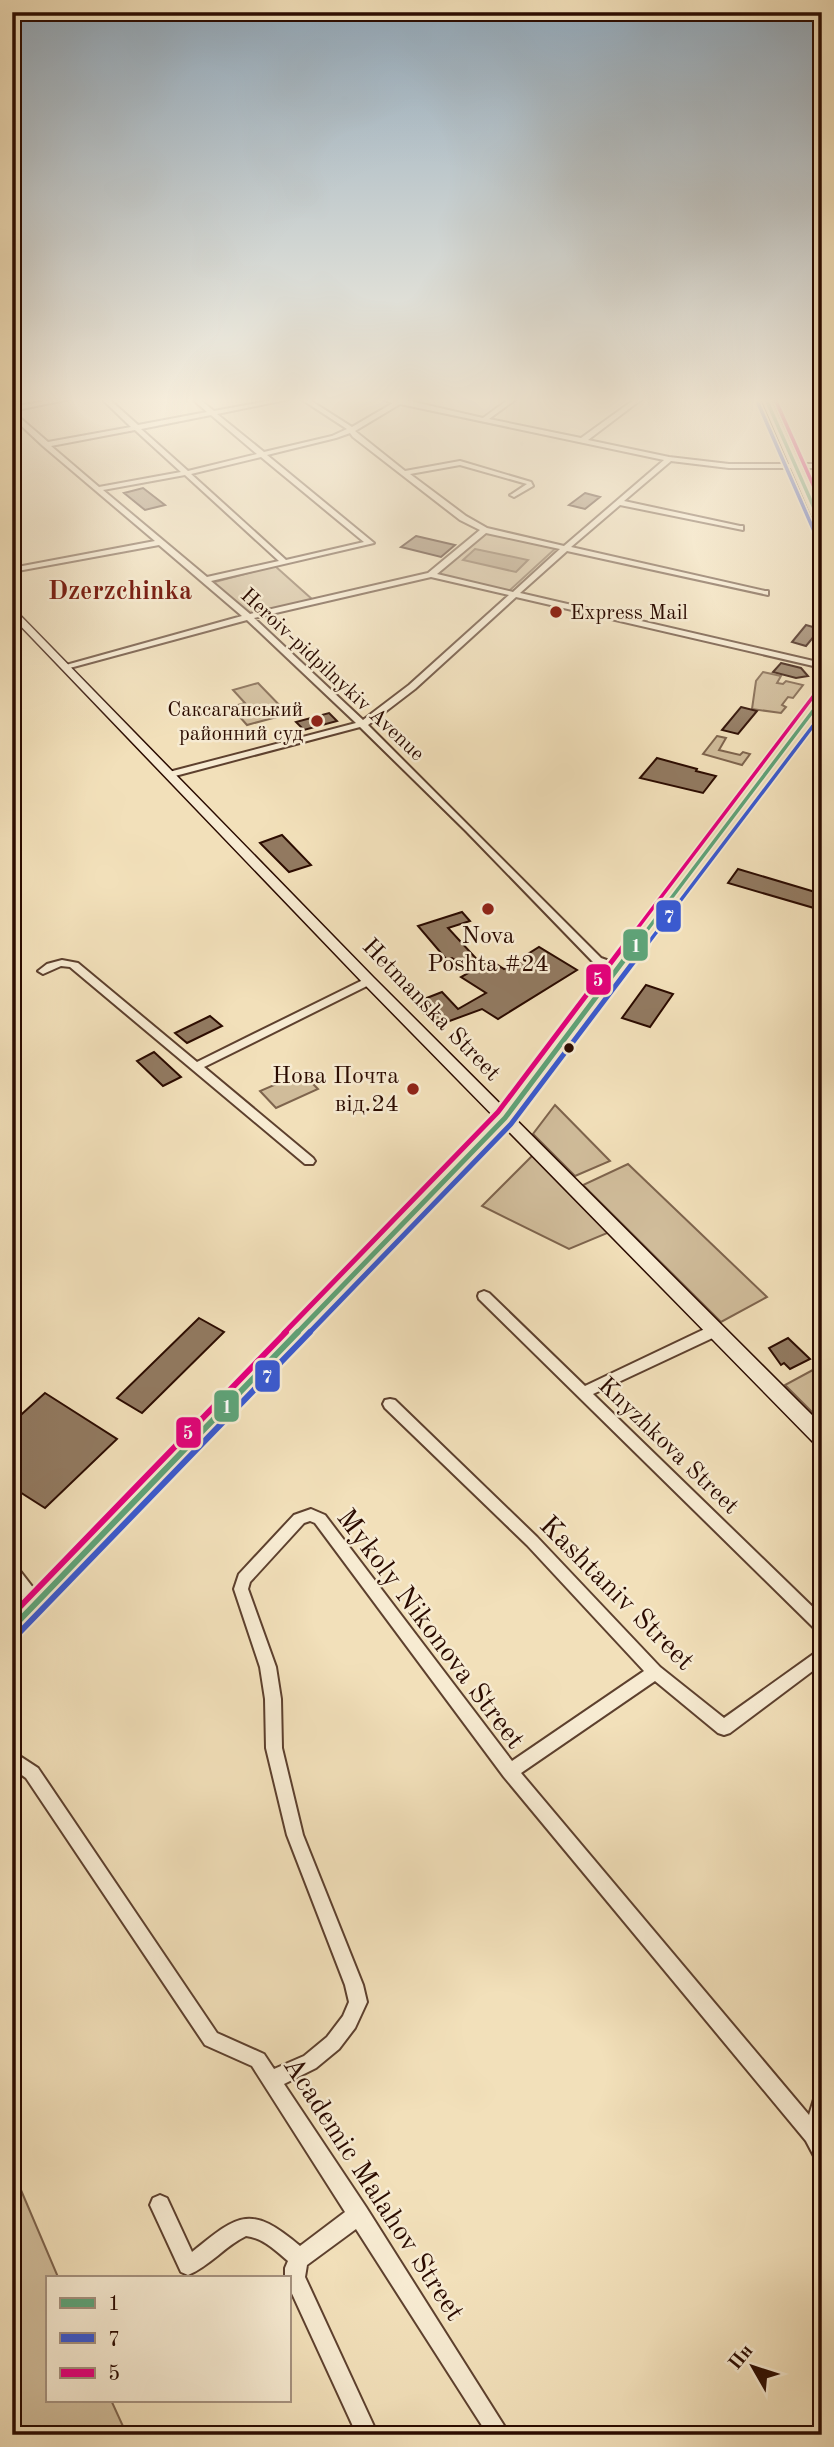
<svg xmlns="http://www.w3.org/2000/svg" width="834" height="2447" font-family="'Old Standard TT',serif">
	<rect width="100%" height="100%" fill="#f2e0ba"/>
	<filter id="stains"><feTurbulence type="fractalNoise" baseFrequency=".00286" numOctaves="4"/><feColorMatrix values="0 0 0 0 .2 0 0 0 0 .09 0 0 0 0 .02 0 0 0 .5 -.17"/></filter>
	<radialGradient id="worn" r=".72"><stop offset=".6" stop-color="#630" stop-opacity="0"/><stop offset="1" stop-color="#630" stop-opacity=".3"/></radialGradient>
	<path fill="#d0bc9a" stroke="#7e644d" stroke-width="2" d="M486 531 557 547 509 591 436 574Z
		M275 566 313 600 251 614 211 583Z
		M763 672 781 676 777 683 783 684 786 681 803 685 793 698 788 697 782 705 786 707 781 713 752 709 756 681Z
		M258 683 288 714 247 725 231 707 245 703 233 690Z
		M717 736 726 738 719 750 740 755 743 752 750 754 742 765 703 754Z
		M302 1073 318 1089 276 1108 260 1091Z
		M555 1105 610 1161 575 1176 533 1134Z
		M538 1150 617 1229 569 1249 482 1206Z
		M628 1164 767 1297 721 1322 583 1185Z
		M822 1365V1422L785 1385Z
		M12 2169 58 2277H47V2400H111L127 2435H12Z"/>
	<path fill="#ae987b" stroke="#7a604a" stroke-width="2" d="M475 549 528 560 516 572 463 560Z"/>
	<path fill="#927a61" stroke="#2b0b00" stroke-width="2" d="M143 488 165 505 145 510 124 493Z
		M585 493 600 497 585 509 569 505Z
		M416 536 455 545 441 557 401 547Z
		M806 625 820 629 806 646 792 642Z
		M781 663 801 668 808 676 796 678 773 672Z
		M741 707 757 711 738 734 722 730Z
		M329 713 337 721 304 730 296 722Z
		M657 758 697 769 696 771 716 776 703 793 640 778Z
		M282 835 311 865 289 872 260 843Z
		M738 869 822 894V897L814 908 728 883Z
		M462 912 470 921 448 928 482 965 490 960 504 969 539 947 577 970 498 1019 482 1009 436 1026 414 1003 442 992 458 1009 486 993 461 977 472 971 452 958 447 960 418 926Z
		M646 985 673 994 650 1027 622 1018Z
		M210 1016 222 1026 187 1043 175 1033Z
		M154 1052 181 1077 163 1086 137 1061Z
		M199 1318 224 1332 142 1413 117 1398Z
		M788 1338 810 1359 790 1369 784 1363 781 1365 769 1348Z
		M45 1393 117 1439 45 1508 12 1487V1423Z"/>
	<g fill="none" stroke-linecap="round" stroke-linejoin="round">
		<g stroke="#5d402e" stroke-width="4">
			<path id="street" d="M57 399H70L12 411V407Z
				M102 399H109L138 425 207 412 192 399H199L214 411 278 399H290L217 414 264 452 332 436 347 429 301 399H308L352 427 393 403 381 399H401L483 418 509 399H516L489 419 581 438 635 399H642L588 440 669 457 729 464H822V468H729L671 461 624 501 740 526H743V530L620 505 571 547 765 591H768V595L567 551 520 593 822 663V668L516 597 415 689 368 725 601 958 623 966V970H615L593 962 466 831 360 727 175 776H169V772L356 723 247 620 66 669V665L242 616 159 545 12 572V568L155 541 43 446 12 417V411L48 442 131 427ZM400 404 664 460 564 546 487 528 466 516 410 474 460 465 527 484 512 494 510 495 514 497 533 486 531 482 460 461 405 471 355 431ZM211 415 257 454 188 471 141 429ZM135 430 181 472 99 487 51 446ZM350 433 353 437 460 520 480 530 428 573 250 614 211 581 374 543 267 455 336 438ZM261 457 364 542 286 560 191 474ZM185 475 279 561 207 577 103 490ZM486 533 560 549 513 592 437 574ZM431 577 509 595 409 685 363 720 254 618Z
				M62 960 78 963 197 1062 365 979H373L374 981 373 983 204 1067 313 1158 315 1161 313 1164H305L70 967 61 966 43 974 38 971 47 964Z
				M484 1291 489 1293 585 1386 711 1326H721L723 1330 721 1334 593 1394 822 1616V1633L817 1631 479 1299 478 1296 479 1293Z
				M390 1399 395 1400 537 1537 660 1667 724 1718 822 1648V1664L730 1733 724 1735 718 1733 655 1681 521 1773 809 2115 815 2096 822 2094V2160L815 2158 806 2141 504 1777 315 1523 310 1521 304 1523 250 1582 248 1589 276 1667 281 1699 282 1748 303 1835 363 1985 367 2002 355 2028 339 2049 316 2068 284 2084 366 2207 510 2435H488L356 2229 307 2265 305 2277 378 2435H357L289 2287V2277H285V2268L288 2261C275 2250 263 2238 246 2236 225 2246 210 2266 188 2275L181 2272 150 2205 153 2198 160 2195 167 2198 192 2252C239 2214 250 2204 300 2246L345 2212 252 2066 205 2045 26 1778 12 1768V1751L38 1768 217 2033 264 2054 274 2069 304 2056 327 2037 343 2016 349 2002 345 1985 287 1835 266 1748 265 1699 260 1667 234 1589 239 1574 294 1515 311 1509 325 1515 512 1761 644 1671 527 1545 385 1408 383 1404 385 1400Z
				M12 1565 17 1567 41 1598 43 1603 41 1608 36 1610 31 1608 12 1583Z"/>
		</g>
		<g stroke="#2b0b00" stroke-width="3">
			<path id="secondary" d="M12 607 374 978 822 1425V1446L815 1444 364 984 12 617Z"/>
		</g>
		<g stroke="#2b0b00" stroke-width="3">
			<path id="primary" d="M761 399H771L822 512V531L816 527Z
				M822 695V709L512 1123 21 1636 12 1639V1610L498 1113 817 696Z"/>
		</g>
		<use href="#street" fill="#f7ebd2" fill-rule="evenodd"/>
		<use href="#secondary" fill="#f7ebd2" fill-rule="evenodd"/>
		<use href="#primary" fill="#f2e0ba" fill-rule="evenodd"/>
		<g stroke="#f7ebd2" stroke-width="7">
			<path id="bus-1-far2" d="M766 399 822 526
				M635 946 822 699"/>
		</g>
		<g stroke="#f7ebd2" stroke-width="10">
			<path id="bus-1-far1" d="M297 1333 505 1118 636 944"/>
		</g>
		<g stroke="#f7ebd2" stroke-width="11">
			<path id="bus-1" d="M12 1628 298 1332"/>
		</g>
		<g stroke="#f7ebd2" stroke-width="7">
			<path id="bus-2-far2" d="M758 403 814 531
				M646 946 822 714"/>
		</g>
		<g stroke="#f7ebd2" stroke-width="10">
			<path id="bus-2-far1" d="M309 1333 511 1124 647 944"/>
		</g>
		<g stroke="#f7ebd2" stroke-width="11">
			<path id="bus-2" d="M18 1634 310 1332"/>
		</g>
		<g stroke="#f7ebd2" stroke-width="7">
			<path id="bus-3-far2" d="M775 399 822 505
				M624 946 815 694"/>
		</g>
		<g stroke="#f7ebd2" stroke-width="10">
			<path id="bus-3-far1" d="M284 1333 498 1112 625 944"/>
		</g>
		<g stroke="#f7ebd2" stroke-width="11">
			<path id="bus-3" d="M12 1615 286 1332"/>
		</g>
		<use href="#bus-1-far2" stroke="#5ea479" stroke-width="3.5"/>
		<use href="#bus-1-far1" stroke="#5ea479" stroke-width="5"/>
		<use href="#bus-1" stroke="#5ea479" stroke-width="6"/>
		<use href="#bus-2-far2" stroke="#3a5ad2" stroke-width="3.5"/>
		<use href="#bus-2-far1" stroke="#3a5ad2" stroke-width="5"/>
		<use href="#bus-2" stroke="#3a5ad2" stroke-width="6"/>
		<use href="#bus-3-far2" stroke="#e5007d" stroke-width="3.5"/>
		<use href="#bus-3-far1" stroke="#e5007d" stroke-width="5"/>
		<use href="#bus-3" stroke="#e5007d" stroke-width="6"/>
	</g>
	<linearGradient id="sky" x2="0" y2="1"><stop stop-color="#91a9bc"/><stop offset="0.54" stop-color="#f9f1e0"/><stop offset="1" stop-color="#f9f1e0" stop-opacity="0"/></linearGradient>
	<rect width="834" height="741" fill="url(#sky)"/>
	<g fill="#8f2418" stroke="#f7ebd2" stroke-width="2.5">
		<circle cx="556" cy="612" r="7"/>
		<circle cx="317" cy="721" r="7"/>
		<circle cx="488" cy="909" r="7"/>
		<circle cx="413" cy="1089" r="7"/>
	</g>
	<circle fill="#2b0b00" stroke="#f7ebd2" stroke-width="2.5" cx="569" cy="1048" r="6"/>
	<g text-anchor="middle" stroke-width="5" stroke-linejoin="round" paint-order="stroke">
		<g font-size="21" fill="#2b0b00" stroke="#f7ebd2" text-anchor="start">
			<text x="570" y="619">Express Mail</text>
			<text x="303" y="716" text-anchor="end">Саксаганський<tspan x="303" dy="24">районний суд</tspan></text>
		</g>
		<g font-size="21" fill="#2b0b00" stroke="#f7ebd2">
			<text transform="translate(333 674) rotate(43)" y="7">Heroiv-pidpilnykiv Avenue</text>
		</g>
		<g font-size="24" fill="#2b0b00" stroke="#f7ebd2">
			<text x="488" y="943">Nova<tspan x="488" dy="28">Poshta #24</tspan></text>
			<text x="399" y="1083" text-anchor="end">Нова Почта<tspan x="399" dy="28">від.24</tspan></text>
		</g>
		<g font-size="24" fill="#2b0b00" stroke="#f7ebd2">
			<text transform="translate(432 1009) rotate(46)" y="8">Hetmanska Street</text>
			<text transform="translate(669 1445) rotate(44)" y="8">Knyzhkova Street</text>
		</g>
		<g font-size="26" font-weight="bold" fill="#7a1f14" stroke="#f7ebd2">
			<text x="120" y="599">Dzerzchinka</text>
		</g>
		<g font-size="28" fill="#2b0b00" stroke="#f7ebd2">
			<text transform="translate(618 1592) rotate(45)" y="10">Kashtaniv Street</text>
			<text transform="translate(432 1628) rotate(53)" y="10">Mykoly Nikonova Street</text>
			<text transform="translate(375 2188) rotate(57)" y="10">Academic Malahov Street</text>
		</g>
	</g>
	<g stroke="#f7ebd2" stroke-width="2.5">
		<rect x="655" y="899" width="27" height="34" rx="7" fill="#3a5ad2"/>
		<rect x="622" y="928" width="27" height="34" rx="7" fill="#5ea479"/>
		<rect x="585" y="963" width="27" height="33" rx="7" fill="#e5007d"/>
		<rect x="254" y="1359" width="27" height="34" rx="7" fill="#3a5ad2"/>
		<rect x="213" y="1389" width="27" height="34" rx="7" fill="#5ea479"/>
		<rect x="175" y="1416" width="27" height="33" rx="7" fill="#e5007d"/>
	</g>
	<g font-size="19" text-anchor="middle" font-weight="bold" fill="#fff">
		<text x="669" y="923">7</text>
		<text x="636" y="952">1</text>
		<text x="598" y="986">5</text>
		<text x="267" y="1383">7</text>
		<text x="227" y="1413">1</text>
		<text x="188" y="1439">5</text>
	</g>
	<rect width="834" height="2447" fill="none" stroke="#f2e0ba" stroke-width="42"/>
	<rect x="14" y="14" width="806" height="2419" fill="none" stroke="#2b0b00" stroke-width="3.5"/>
	<rect x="21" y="21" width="792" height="2405" fill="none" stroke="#2b0b00" stroke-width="2"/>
	<rect x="46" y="2276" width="245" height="126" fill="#f7ebd2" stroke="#a5917e" stroke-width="2"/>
	<rect x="60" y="2298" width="35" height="10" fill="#5ea479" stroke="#a5917e" stroke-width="2"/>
	<text x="108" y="2310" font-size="21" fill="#2b0b00">1</text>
	<rect x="60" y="2333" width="35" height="10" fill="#3a5ad2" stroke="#a5917e" stroke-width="2"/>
	<text x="108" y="2346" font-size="21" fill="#2b0b00">7</text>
	<rect x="60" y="2368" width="35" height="10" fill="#e5007d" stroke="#a5917e" stroke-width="2"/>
	<text x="108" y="2380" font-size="21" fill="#2b0b00">5</text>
	<g transform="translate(753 2367) rotate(309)" stroke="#f7ebd2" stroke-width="5" paint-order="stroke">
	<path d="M0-5L12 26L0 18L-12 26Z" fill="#2b0b00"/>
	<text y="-10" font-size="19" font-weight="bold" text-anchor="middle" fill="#2b0b00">Пн</text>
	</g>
	<rect width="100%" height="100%" filter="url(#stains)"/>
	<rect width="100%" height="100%" fill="url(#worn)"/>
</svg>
